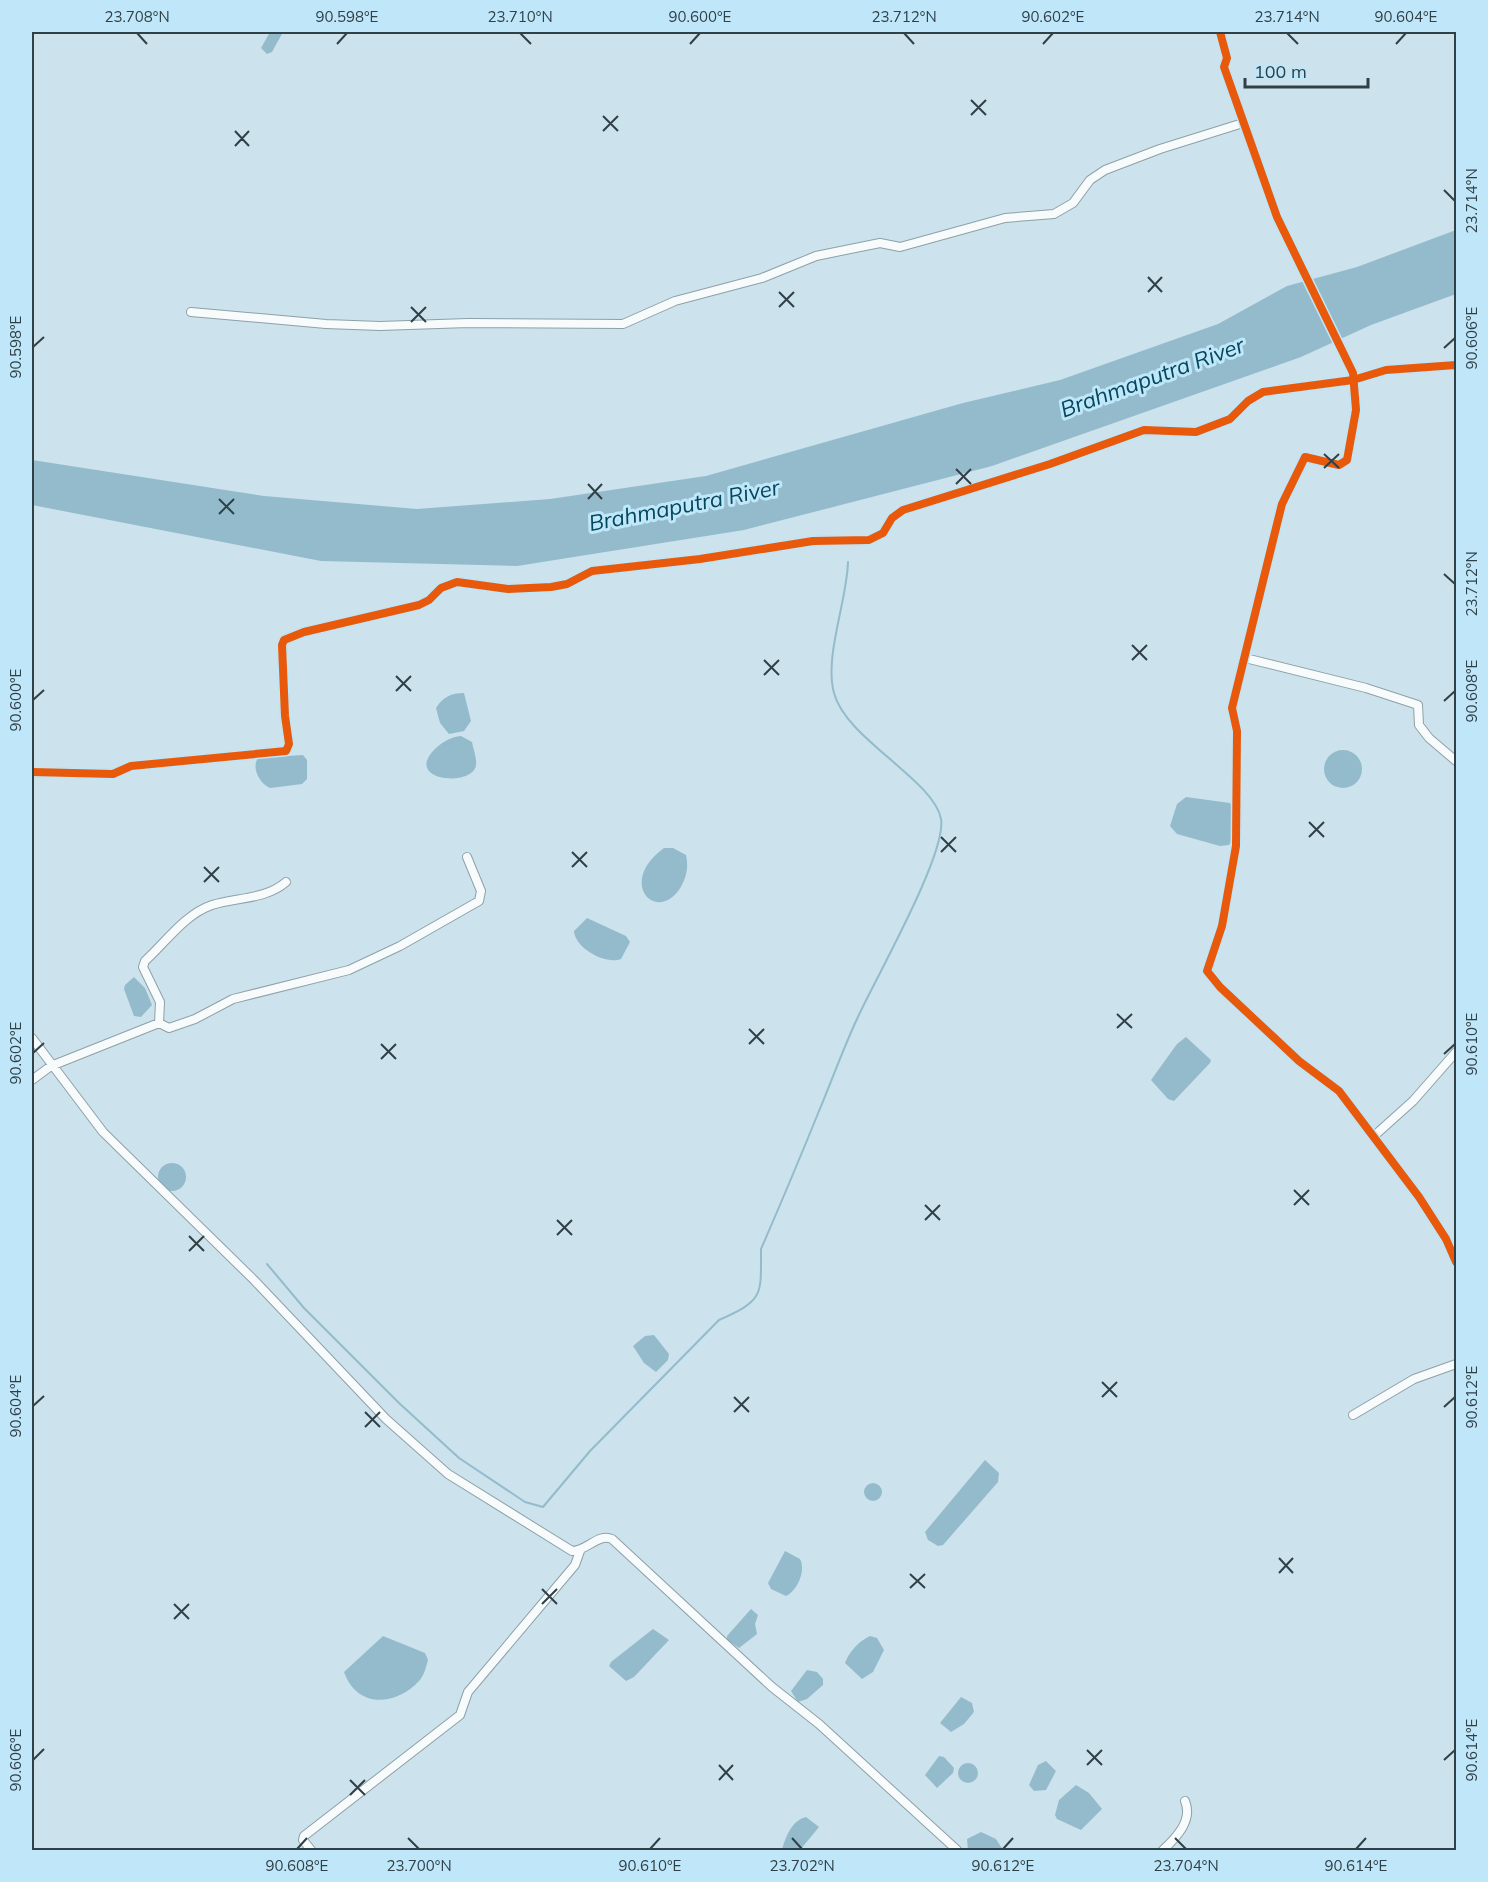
<svg xmlns="http://www.w3.org/2000/svg" width="1488" height="1882" font-family="Mulish,sans-serif">
	<rect width="100%" height="100%" fill="#cce2ec"/>
	<path fill="#94bbcc" d="M270 32H283L272 52 267 54 261 48Z
		M1456 230V294L1371 325 1301 357 992 466 744 530 517 566 321 561 32 505V460L264 496 417 509 550 499 706 476 963 403 1060 380 1218 324 1287 286 1357 267Z
		M464 693 471 721 464 731 449 734 440 723 436 708C443 697 451 693 464 693Z
		M461 736 472 742C473 748 477 758 476 765 473 788 401 781 436 748 444 741 451 737 461 736Z
		M1324 769a19 19 0 1 1 38 0a19 19 0 1 1-38 0Z
		M303 755 307 760V779L302 784 270 788C260 784 251 768 258 758Z
		M1186 797 1230 803C1236 814 1236 835 1229 845L1220 846 1177 834 1170 826 1177 804Z
		M664 848H673L686 855C689 868 686 879 679 890 655 923 617 882 664 848Z
		M587 918 626 936 630 942 621 959C605 965 575 948 574 931Z
		M134 977 145 988 152 1005 141 1017 134 1016 124 989 125 985Z
		M1186 1037 1211 1060 1210 1063 1174 1101 1168 1099 1151 1080 1177 1044Z
		M158 1177a14 14 0 1 1 28 0a14 14 0 1 1-28 0Z
		M654 1335 669 1354 668 1360 656 1372 644 1363 633 1346 645 1336Z
		M985 1460 999 1473 998 1482 943 1545 938 1546 928 1540 925 1532Z
		M864 1492a9 9 0 1 1 18 0a9 9 0 1 1-18 0Z
		M785 1551 800 1559C806 1570 798 1590 786 1596L771 1589 768 1583Z
		M751 1609 758 1615 755 1624 757 1634 739 1648 727 1640V1636Z
		M653 1629 669 1640 634 1677 626 1681 609 1666 611 1662Z
		M383 1636 425 1653 428 1660C426 1667 424 1676 419 1681 396 1706 357 1709 344 1672Z
		M870 1636 877 1638 884 1650 873 1672 862 1679 845 1663C849 1652 859 1641 870 1636Z
		M807 1670 817 1672 823 1679V1685L807 1699 798 1702 791 1691Z
		M961 1697 972 1703 974 1712 964 1724 951 1732 940 1723Z
		M939 1756 944 1757 954 1768 953 1773 937 1788 925 1775Z
		M1046 1761 1056 1771 1046 1790 1034 1791 1029 1785 1038 1765Z
		M958 1773a10 10 0 1 1 20 0a10 10 0 1 1-20 0Z
		M1076 1785 1089 1793 1102 1809 1081 1830 1057 1819 1055 1815 1059 1800Z
		M806 1817 819 1827 800 1850H782C785 1838 792 1820 806 1817Z
		M981 1832 996 1839 1003 1850H968L967 1839Z"/>
	<g fill="none" stroke-linecap="round" stroke-linejoin="round">
		<path stroke="#94bbcc" stroke-width="2" d="M267 1264 304 1308 399 1403 459 1458 525 1502 543 1507 590 1451 719 1320C764 1300 761 1296 761 1249 781 1203 800 1158 819 1111 832 1080 843 1049 857 1019 874 981 947 854 941 819 934 780 846 739 834 693 824 657 847 601 848 562"/>
		<g stroke="#8fa0a7" stroke-width="10">
			<path id="minor" d="M1220 32 1227 58 1224 67 1277 217 1353 373 1356 410 1347 460 1339 465 1305 457 1282 504 1277 524 1232 708 1237 731 1236 846 1222 926 1207 971 1220 987 1299 1061 1339 1091 1419 1197 1446 1239 1456 1262
				M191 312 326 324 380 326 468 323 623 324 675 301 762 278 816 256 880 243 900 247 1005 218 1054 214 1073 203 1090 180 1105 170 1160 149 1243 123
				M1245 658 1366 688 1418 705 1419 725 1429 738 1456 761
				M32 772 113 774 131 766 286 751 289 744 285 716 282 645 284 640 304 632 419 605 429 600 441 588 457 582 508 589 551 587 567 584 592 571 700 559 813 541 869 540 883 533 892 518 903 510 1050 464 1144 430 1196 432 1230 419 1248 401 1263 392 1353 380 1386 370 1456 365
				M159 1023 160 1002 143 967 145 961C165 943 185 914 212 905 237 897 265 900 286 882
				M32 1038 103 1132 254 1280 386 1419 448 1474 572 1551C587 1551 598 1533 612 1539L772 1687 819 1724 957 1850
				M32 1080 51 1066 159 1023 169 1028 195 1019 233 999 349 970 400 946 479 901 481 891 467 857
				M1374 1136 1413 1101 1456 1052
				M1353 1415 1414 1379 1456 1364
				M311 1850 303 1840 304 1836 460 1715 468 1692 575 1565 580 1551
				M1163 1850C1177 1837 1193 1820 1185 1801"/>
		</g>
		<use href="#minor" stroke="#f7fbfc" stroke-width="8"/>
		<g stroke="#bfe7f9" stroke-width="11">
			<path id="cycleway" d="M1220 32 1227 58 1224 67 1277 217 1353 373 1356 410 1347 460 1339 465 1305 457 1282 504 1277 524 1232 708 1237 731 1236 846 1222 926 1207 971 1220 987 1299 1061 1339 1091 1419 1197 1446 1239 1456 1262
				M32 772 113 774 131 766 286 751 289 744 285 716 282 645 284 640 304 632 419 605 429 600 441 588 457 582 508 589 551 587 567 584 592 571 700 559 813 541 869 540 883 533 892 518 903 510 1050 464 1144 430 1196 432 1230 419 1248 401 1263 392 1353 380 1386 370 1456 365"/>
		</g>
		<use href="#cycleway" stroke="#e8590c" stroke-width="8"/>
	</g>
	<path fill="none" stroke="#304047" stroke-width="2" d="M137 33 147 44M520 33 531 44M904 33 914 44M1287 33 1298 44M337 44 347 33M690 44 700 33M1043 44 1053 33M1396 44 1406 33M971 100 986 115M971 115 986 100M603 116 618 131M235 131 249 146M603 131 618 116M235 146 249 131M1444 190 1455 201M1148 277 1162 292M779 292 794 307M1148 292 1162 277M411 307 426 322M779 307 794 292M411 322 426 307M33 347 44 337M1444 348 1455 338M1324 454 1339 468M1324 468 1339 454M956 469 971 484M588 484 602 499M956 484 971 469M219 499 234 514M588 499 602 484M219 514 234 499M1444 574 1455 584M1132 645 1147 660M764 660 779 675M1132 660 1147 645M764 675 779 660M396 676 411 691M396 691 411 676M33 700 44 690M1444 701 1455 691M1309 822 1324 837M941 837 956 852M1309 837 1324 822M572 852 587 867M941 852 956 837M204 867 219 882M572 867 587 852M204 882 219 867M1117 1014 1132 1028M1117 1028 1132 1014M749 1029 764 1044M381 1044 396 1059M749 1044 764 1029M33 1053 44 1043M1444 1054 1455 1044M381 1059 396 1044M1294 1190 1309 1205M925 1205 940 1220M1294 1205 1309 1190M557 1220 572 1235M925 1220 940 1205M557 1235 572 1220M189 1236 204 1251M189 1251 204 1236M1102 1382 1117 1397M734 1397 749 1412M1102 1397 1117 1382M33 1406 44 1396M1444 1407 1455 1397M365 1412 380 1427M734 1412 749 1397M365 1427 380 1412M1279 1558 1293 1573M1279 1573 1293 1558M910 1574 925 1588M910 1588 925 1574M542 1589 557 1604M174 1604 189 1619M542 1604 557 1589M174 1619 189 1604M1087 1750 1102 1765M33 1760 44 1749M1444 1760 1455 1750M719 1765 733 1780M1087 1765 1102 1750M350 1780 365 1795M719 1780 733 1765M350 1795 365 1780M408 1838 419 1849M792 1838 802 1849M1175 1838 1186 1849M297 1849 307 1838M650 1849 660 1838M1003 1849 1013 1838M1356 1849 1366 1838"/>
	<g text-anchor="middle" stroke-width="6" stroke-linejoin="round" paint-order="stroke">
		<g font-size="22" font-style="italic" fill="#04475c" stroke="#bfe7f9">
			<text transform="translate(1152 377) rotate(-20)" y="8">Brahmaputra River</text>
			<text transform="translate(684 505) rotate(-11)" y="8">Brahmaputra River</text>
		</g>
	</g>
	<rect width="1488" height="1882" fill="none" stroke="#bfe7f9" stroke-width="66"/>
	<path d="M1245 78v9h123v-9" fill="none" stroke="#304047" stroke-width="3"/>
	<text x="1254" y="78" font-size="18" fill="#304047" stroke="#bfe7f9" stroke-width="4.5" paint-order="stroke">100 m</text>
	<rect x="33" y="33" width="1422" height="1816" fill="none" stroke="#304047" stroke-width="2"/>
	<g font-size="15" text-anchor="middle" fill="#304047">
		<text x="137" y="22">23.708°N</text>
		<text x="347" y="22">90.598°E</text>
		<text x="520" y="22">23.710°N</text>
		<text x="700" y="22">90.600°E</text>
		<text x="904" y="22">23.712°N</text>
		<text x="1053" y="22">90.602°E</text>
		<text x="1287" y="22">23.714°N</text>
		<text x="1406" y="22">90.604°E</text>
		<text transform="translate(1472 201) rotate(-90)" y="5">23.714°N</text>
		<text transform="translate(1472 338) rotate(-90)" y="5">90.606°E</text>
		<text transform="translate(16 347) rotate(-90)" y="5">90.598°E</text>
		<text transform="translate(1472 584) rotate(-90)" y="5">23.712°N</text>
		<text transform="translate(1472 691) rotate(-90)" y="5">90.608°E</text>
		<text transform="translate(16 700) rotate(-90)" y="5">90.600°E</text>
		<text transform="translate(1472 1044) rotate(-90)" y="5">90.610°E</text>
		<text transform="translate(16 1053) rotate(-90)" y="5">90.602°E</text>
		<text transform="translate(1472 1397) rotate(-90)" y="5">90.612°E</text>
		<text transform="translate(16 1406) rotate(-90)" y="5">90.604°E</text>
		<text transform="translate(1472 1750) rotate(-90)" y="5">90.614°E</text>
		<text transform="translate(16 1760) rotate(-90)" y="5">90.606°E</text>
		<text x="297" y="1871">90.608°E</text>
		<text x="419" y="1871">23.700°N</text>
		<text x="650" y="1871">90.610°E</text>
		<text x="802" y="1871">23.702°N</text>
		<text x="1003" y="1871">90.612°E</text>
		<text x="1186" y="1871">23.704°N</text>
		<text x="1356" y="1871">90.614°E</text>
	</g>
</svg>
